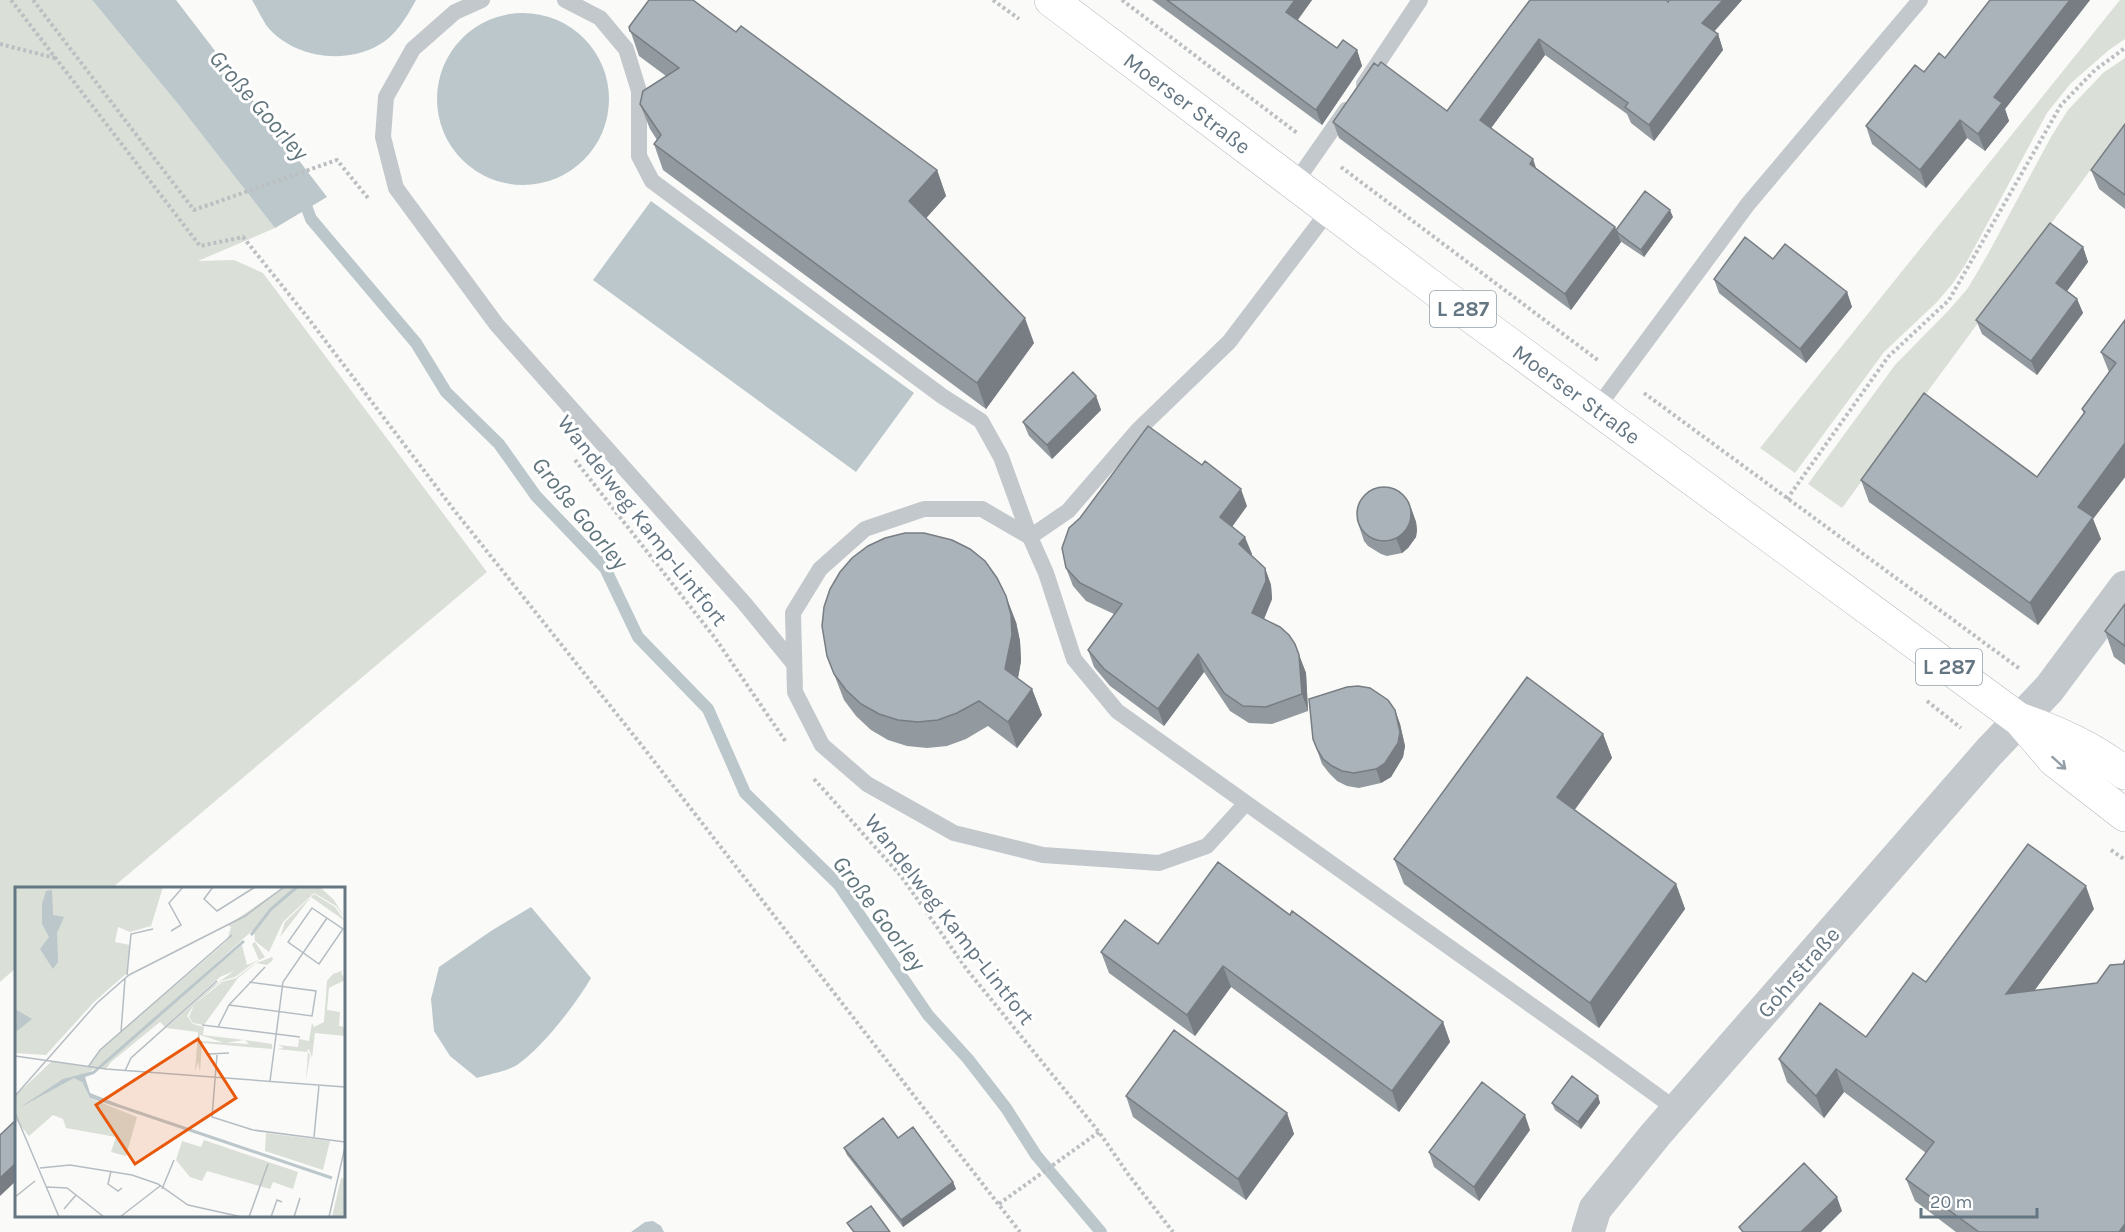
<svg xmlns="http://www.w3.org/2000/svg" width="2125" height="1232" font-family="Karla,sans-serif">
	<rect width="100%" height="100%" fill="#fafaf8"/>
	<path fill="#dadfd7" d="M0 0H92L178 104 275 228 198 261 234 260 263 273 487 572 112 888H16V968L0 982Z
		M2120 0H2125V39L2109 50 2071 83 2047 113 1965 265 1953 283 1937 302 1884 352 1795 473 1760 448Z
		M2125 58V123L1842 508 1808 484 1895 365 1949 310 1968 288 1988 254 2051 137 2068 110 2103 73Z"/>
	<path fill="#bbc7cb" d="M92 0H176L327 197 275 228 178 104Z
		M252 0H416C406 18 396 36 377 46 342 65 291 57 266 25 261 17 257 8 252 0Z
		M437 99a86 86 0 1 1 172 0a86 86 0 1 1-172 0Z
		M651 201 914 393 856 472 593 280Z
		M531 907 591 978C576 1004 542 1048 517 1065 506 1072 489 1074 477 1078L450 1056 434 1031 431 999 439 967 491 931Z
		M653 1221 661 1226 664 1232H631L645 1222Z"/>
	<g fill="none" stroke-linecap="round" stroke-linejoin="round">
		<path stroke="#bbc7cb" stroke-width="12" d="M302 195 311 219 416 343 446 392 499 444 536 496 605 568 638 637 708 709 745 793 839 885 928 1015 968 1059 1006 1108 1036 1155 1101 1232"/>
		<g stroke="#b5babe" stroke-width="34">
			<g id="primary">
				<path id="s1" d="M1051 0 1441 294 2020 720 2054 760 2125 815"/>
				<path d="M2021 720C2060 733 2092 748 2125 773"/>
			</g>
		</g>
		<path stroke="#bbbfc2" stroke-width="4" stroke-dasharray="3 3" stroke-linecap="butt" d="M11 0 200 246 243 237 308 318 454 510 643 747 1020 1232
			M33 0 194 210 337 160 368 198
			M993 0 1019 19
			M1122 0 1297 133
			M0 44 55 58
			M1341 167 1599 361
			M1644 393 2020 669
			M575 460 715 638 786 742
			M1787 499 1888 357 1949 300 2061 105 2095 70 2125 48
			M1927 701 1961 728
			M814 779 901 876 968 971 1099 1132 1128 1174 1173 1232
			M2111 850 2125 860
			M999 1204 1099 1132"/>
		<path stroke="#c3c8cc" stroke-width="16" d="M482 0 455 12 413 49 386 97 383 137 396 188 497 325 745 604 794 664
			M565 0 600 18 626 49 639 91V156L652 181 942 396 981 421 1001 457 1030 537 1068 511 1138 430 1229 342 1330 209
			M1364 84 1420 0
			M1295 183 1346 110
			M1597 408 1748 204 1920 0
			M1246 803 1207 846 1159 863 1043 855 954 833 867 784 822 745 795 692 793 613 820 569 865 529 924 509H982L1030 537 1046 573 1074 659 1117 711 1246 803 1600 1054 1677 1110"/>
		<path stroke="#c3c8cc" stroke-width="33" d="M1588 1232 1595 1209 1656 1134 1989 752 2049 689 2125 587"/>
		<use href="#primary" stroke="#fff" stroke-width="33"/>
	</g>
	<path fill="#929a9f" d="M1152 0H1312L1298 20 1337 48 1357 50 1362 66 1322 125Z
		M1530 0 1668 2 1669 0H1742L1714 32 1718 34 1723 50 1654 141 1631 123 1627 114 1545 55 1491 128 1533 159 1536 168 1615 227 1616 230 1673 217 1644 257 1620 241 1621 242 1571 310 1339 138 1333 122 1447 111Z
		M1990 0H2090L2005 109 2009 121 1985 151 1967 138 1926 188 1872 144 1866 126 1924 72 1945 58Z
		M629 27 736 32 937 170 946 196 926 218 1034 343 986 409 663 170 654 144 657 140 650 129 640 104 666 76 639 56Z
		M2125 124V209L2099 189 2091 170Z
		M2083 247 2088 262 2067 291 2077 299 2083 313 2037 375 1982 334 1976 320Z
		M1773 259 1847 292 1852 307 1806 363 1719 293 1714 279Z
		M2125 320V477L2093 519 2101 539 2038 625 1869 502 1861 480 2037 477 2084 414 2082 409 2109 372 2101 352Z
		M1096 396 1101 410 1052 459 1029 436 1023 422Z
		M1247 506 1232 527 1252 554 1251 555 1265 568 1271 585 1272 599 1264 619 1295 644 1306 673 1308 711 1272 724 1249 723 1230 711 1204 672 1164 726 1110 686 1094 667 1088 650 1114 614 1086 601 1073 586 1066 568Z
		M1411 508 1416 522 1417 530 1416 537 1408 548 1402 553 1387 556 1381 554 1368 546 1364 541 1359 526Z
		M2125 604V665L2114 657 2105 631Z
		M1016 622 1020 641 1021 661 1018 678 1032 689 1042 715 1017 748 988 726 966 739 947 746 927 748 907 746 888 740 871 730 856 716 844 700 827 656Z
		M1395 710 1400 724 1405 746 1403 757 1391 777 1381 783 1359 788 1347 786 1337 781 1329 773 1322 764 1313 739Z
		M1603 734 1612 758 1574 810 1676 884 1685 909 1599 1028 1404 884 1394 859Z
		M2094 909 2034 991 2125 1232H1956L1915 1201 1906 1179 1926 1153 1844 1092 1824 1118 1787 1082 1779 1059 1866 1037 1926 982Z
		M1290 915 1443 1022 1450 1042 1399 1112 1231 987 1195 1036 1109 973 1101 952 1158 944Z
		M1126 1096 1287 1113 1294 1134 1246 1200 1133 1117Z
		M1598 1096 1600 1103 1581 1129 1555 1110 1552 1103Z
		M1530 1130 1479 1201 1434 1167 1429 1152Z
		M844 1148 953 1182 956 1189 903 1227 847 1155Z"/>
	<path fill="#777d82" d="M1295 0H1312L1292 27 1286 12Z
		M1723 0H1742L1708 38 1702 23Z
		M2070 0H2090L2005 109 2009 121 1985 151 1978 134 1994 97Z
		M1718 34 1723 50 1654 141 1649 125Z
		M1539 39 1545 55 1486 135 1480 120Z
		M1357 50 1362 66 1322 125 1316 110Z
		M1960 120 1967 138 1926 188 1920 170Z
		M1533 159 1538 175 1530 164Z
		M937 170 946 196 919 226 909 201Z
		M1670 210 1673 217 1644 257 1641 250Z
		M1615 227 1621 242 1571 310 1565 294Z
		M2083 247 2088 262 2062 298 2056 283Z
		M1847 292 1852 307 1806 363 1800 349Z
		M2077 299 2083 313 2037 375 2031 361Z
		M1025 318 1034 343 986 409 977 383Z
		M1096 396 1101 410 1052 459 1047 445Z
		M2125 443V477L2093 519 2101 539 2038 625 2030 603 2078 507Z
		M1241 489 1247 506 1226 535 1220 517Z
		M1411 508 1416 522 1417 530 1416 537 1408 548 1402 553 1396 538Z
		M1245 537 1252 554 1246 562 1239 544Z
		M1265 568 1271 585 1272 599 1259 631 1252 613Z
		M1006 596 1016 622 1020 641 1021 661 1015 695 1005 669Z
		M1198 654 1204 672 1164 726 1158 709Z
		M1299 655 1306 673 1308 711 1302 694Z
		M1032 689 1042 715 1017 748 1008 722Z
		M1395 710 1400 724 1405 746 1403 757 1391 777 1381 783 1376 769Z
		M1603 734 1612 758 1566 822 1557 797Z
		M1676 884 1685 909 1599 1028 1590 1003Z
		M2086 886 2094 909 2015 1017 2006 994Z
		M1223 966 1231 987 1195 1036 1187 1015Z
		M1443 1022 1450 1042 1399 1112 1392 1091Z
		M1836 1069 1844 1092 1824 1118 1816 1096Z
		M1598 1096 1600 1103 1581 1129 1578 1122Z
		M1287 1113 1294 1134 1246 1200 1238 1179Z
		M1525 1115 1530 1130 1479 1201 1474 1187Z
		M16 1163V1181L0 1196V1178Z
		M953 1182 956 1189 903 1227 901 1220Z
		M1837 1197 1842 1211 1821 1232H1801Z
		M2125 1224V1232H2119Z"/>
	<path fill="#aab3b9" stroke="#777d82" stroke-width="1.5" d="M649 0H693L736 32 741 26 937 170 909 201 1025 318 977 383 654 144 661 135 640 104 643 91 679 68 630 31 629 27Z
		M1167 0H1295L1286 12 1337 48 1343 40 1357 50 1316 110Z
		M1530 0H1666L1668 2 1669 0H1723L1702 23 1718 34 1649 125 1625 107 1628 103 1539 39 1480 120 1533 159 1530 164 1615 227 1565 294 1333 122 1374 63 1378 66 1381 62 1447 111Z
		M1990 0H2070L1994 97 2002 103 1978 134 1960 120 1920 170 1866 126 1915 65 1924 72 1939 53 1945 58Z
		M2125 124V195L2091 170Z
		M1645 191 1670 210 1641 250 1618 233 1616 230Z
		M2050 223 2083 247 2056 283 2077 299 2031 361 1976 320Z
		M1745 237 1773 259 1785 244 1847 292 1800 349 1714 279Z
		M2125 320V443L2078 507 2093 517 2030 603 1861 480 1924 393 2037 477 2085 412 2082 409 2116 363 2101 352Z
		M1073 372 1096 396 1047 445 1023 422Z
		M1148 426 1202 465 1205 461 1241 489 1220 517 1245 537 1239 544 1265 568 1266 581 1252 613 1280 627 1289 635 1295 644 1299 655 1302 694 1266 707 1243 706 1224 693 1198 654 1158 709 1104 669 1088 650 1122 604 1080 583 1066 568 1062 548 1069 528 1080 518Z
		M1357 514a27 27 0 1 1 54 0a27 27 0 1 1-54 0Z
		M905 533H924L952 540 970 549 985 561 997 578 1006 596 1011 615 1012 635 1005 669 1032 689 1008 722 979 701 957 713 938 720 918 722 898 720 879 714 861 704 846 690 834 674 827 656 822 626 824 607 830 589 840 572 852 558 868 546 885 538Z
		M2125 604V646L2105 631Z
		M1527 677 1603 734 1557 797 1676 884 1590 1003 1394 859Z
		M1358 686 1370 688 1388 700 1395 710 1400 732 1398 743 1385 763 1376 769 1354 773 1342 771 1332 766 1323 759 1317 749 1313 739 1309 699 1347 687Z
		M2028 844 2086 886 2006 994 2097 983 2110 965 2123 964 2125 960V1224L2119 1232H1979L1906 1179 1934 1142 1836 1069 1816 1096 1779 1059 1820 1003 1866 1037 1913 973 1926 982Z
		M1218 862 1290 915 1292 911 1443 1022 1392 1091 1223 966 1187 1015 1101 952 1125 920 1158 944Z
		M1174 1030 1287 1113 1238 1179 1126 1096Z
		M1572 1076 1598 1096 1578 1122 1552 1103Z
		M1482 1082 1525 1115 1474 1187 1429 1152Z
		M883 1118 898 1138 913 1127 953 1182 901 1220 844 1148Z
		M16 1120V1163L0 1178V1135Z
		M1804 1163 1837 1197 1801 1232H1743L1739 1227Z
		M871 1206 890 1232H854L847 1223Z"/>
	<defs><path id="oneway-shaft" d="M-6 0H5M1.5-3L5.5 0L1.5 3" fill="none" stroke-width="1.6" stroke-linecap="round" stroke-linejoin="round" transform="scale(1.5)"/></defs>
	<use stroke="#939fa8" href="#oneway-shaft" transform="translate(2059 763) rotate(42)"/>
	<g text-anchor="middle" stroke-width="6" stroke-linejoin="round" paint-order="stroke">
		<g fill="#fff" stroke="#939fa8" stroke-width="1.5">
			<rect x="1430" y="291" width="66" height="36" rx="4.5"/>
			<rect x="1916" y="649" width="66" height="36" rx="4.5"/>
		</g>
		<g font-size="21" font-weight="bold" fill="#657683">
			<text x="1463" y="316">L 287</text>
			<text x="1949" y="674">L 287</text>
		</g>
		<g font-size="22" fill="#657683" stroke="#fff">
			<text dy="8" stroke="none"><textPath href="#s1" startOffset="171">Moerser Straße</textPath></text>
			<text dy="8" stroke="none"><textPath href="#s1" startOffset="657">Moerser Straße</textPath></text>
			<text transform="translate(643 520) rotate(52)" y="8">Wandelweg Kamp-Lintfort</text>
			<text transform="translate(950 919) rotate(52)" y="8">Wandelweg Kamp-Lintfort</text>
			<text transform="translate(1798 972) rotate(-49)" y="8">Gohrstraße</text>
		</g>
		<g font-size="24" font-style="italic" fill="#60757c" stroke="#fff">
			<text transform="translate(259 105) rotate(49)" y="8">Große Goorley</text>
			<text transform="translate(580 513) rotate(51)" y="8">Große Goorley</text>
			<text transform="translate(879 913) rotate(53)" y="8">Große Goorley</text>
		</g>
	</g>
	<g transform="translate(15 887)">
		<rect width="330" height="330" fill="#fafaf8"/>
		<path d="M0 0H148L136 39 115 45 103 40 100 55 115 58 112 86 79 115 31 168 0 166ZM269 0H305L319 13 330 31 321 19 299 6 268 35 254 65 240 54 239 42 157 116 227 58 232 78 244 73 237 57 240 55 250 70 237 77 220 90 206 94 179 118 207 95 221 91 239 77 257 70 258 73 252 78 241 76 223 91 189 138 178 136 174 130 179 118 172 129 178 137 189 140 188 148 229 153 210 156 185 148V154L234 157 230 153 257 157V162L187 156 185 185 183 175 180 185 183 145 151 141 198 99 219 84 205 90 150 140 145 135 96 175 91 182 81 181 70 187 67 195 75 211 122 230 111 269 96 265 101 250 51 241 48 232 38 228 14 249 0 232V209L37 174 73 180 85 163 212 54 216 40 213 38ZM299 7 320 20 330 34 296 10 265 50 270 35ZM329 83 326 85 330 93 314 101 312 123 325 125 324 139 330 140V149L300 146 297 171 294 162 292 163 295 168 291 193 293 165 262 162 269 161 263 158 283 160 284 152 294 154 297 136 299 140 309 135 312 94 318 87ZM251 246 315 254 308 283 250 264ZM189 253 283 285 278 302 258 295 255 302 192 284 187 294 175 290 161 273 167 254 186 260ZM326 291 330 292V330H317Z" fill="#dadfd7"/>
		<path d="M37 3 38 28 49 30 42 46 43 75 38 82 25 62 34 50 27 37V17L31 4ZM228 53 230 55 126 146 79 187 70 190 75 206 103 217 102 220 75 211 67 195 59 191 4 221 48 192 78 184ZM0 122 17 132 2 144H0Z" fill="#bbc7cb"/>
		<path fill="none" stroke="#bbc7cb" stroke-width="3" d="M236 48 256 22 282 0M101 218 317 291"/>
		<path fill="none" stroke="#b5bdc2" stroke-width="1.5" d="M198 0 189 12 202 24 240 0M297 21 328 42 304 77 273 55ZM156 44 166 38 154 16 168 0M112 88 116 47 138 42M214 118 297 129 301 104 234 95M187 138 285 150M203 140 214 118 250 80M106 145 110 92M194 167 214 166M202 168 197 230 238 243 330 255M0 169 91 182 330 200M73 180 85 163 217 48M110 184 116 171 202 94M255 194 268 95 312 31M0 209 82 116 114 88 230 29 269 0M0 226 44 330M299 250 304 198M25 281 55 278 117 288 143 297 173 318 227 330M96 284 93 297 103 304 107 301M32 300 52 301 89 330M147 302 159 273M0 310 20 294M49 322 61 308M105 330 145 299M234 330 253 277M256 330 262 313 267 315M279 330 285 311M314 330 330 260"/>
		<path fill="#e8590c" fill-opacity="0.15" stroke="#e8590c" stroke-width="3" d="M183 152 221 211 120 277 81 218Z"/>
		<rect width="330" height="330" fill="none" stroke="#657683" stroke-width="3"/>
	</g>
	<path d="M1921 1208v9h116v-9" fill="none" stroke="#657683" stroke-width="3"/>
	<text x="1930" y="1208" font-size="18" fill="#657683" stroke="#ffffff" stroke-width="4.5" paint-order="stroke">20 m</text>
</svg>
